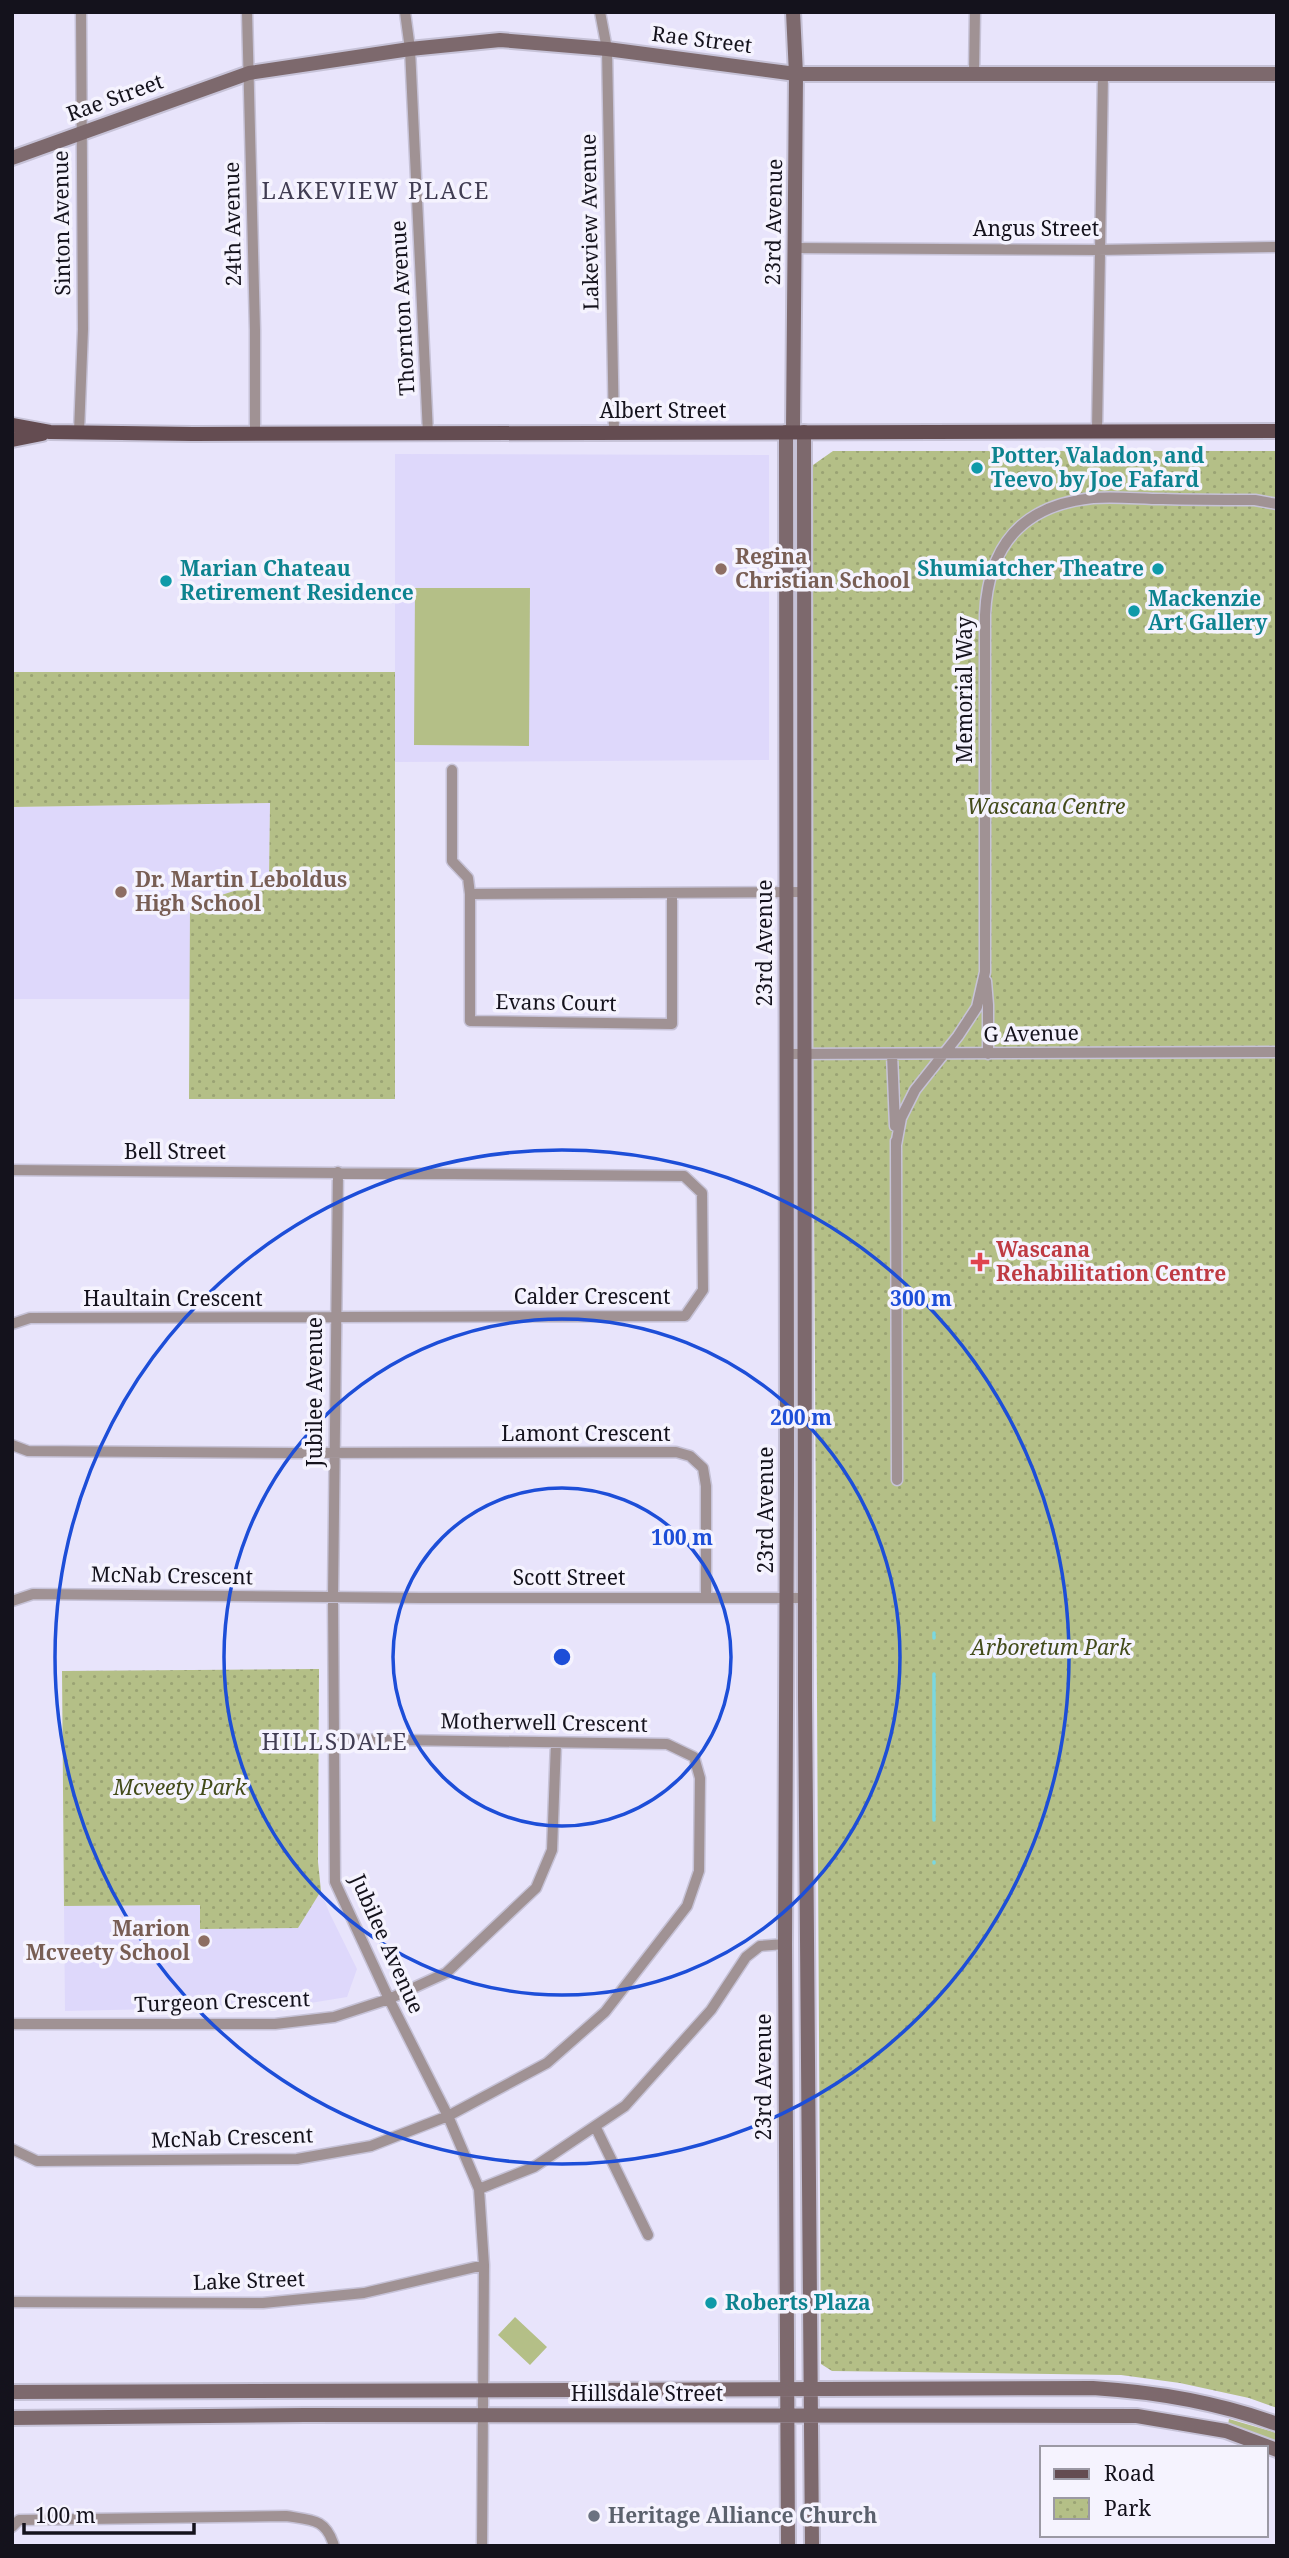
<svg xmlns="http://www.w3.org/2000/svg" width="1289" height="2558" font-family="'Noto Serif',serif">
	<defs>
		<pattern id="park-dots" width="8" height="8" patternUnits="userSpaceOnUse" patternTransform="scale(1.75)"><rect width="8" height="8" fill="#b4bf87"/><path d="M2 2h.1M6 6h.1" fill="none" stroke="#9aa374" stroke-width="1.8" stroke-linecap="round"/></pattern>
	</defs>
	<rect width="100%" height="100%" fill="#e8e4fb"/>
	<path fill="#ded8fb" d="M395 454 769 455V760L395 762Z
		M270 803 269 880 190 905V999H12V807Z
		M321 1891 329 1912 357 1969 347 1997 292 2006 65 2011 64 1906 200 1905 201 1929 297 1928Z"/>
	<path fill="#b4bf87" d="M415 588H530L529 746 414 745Z
		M515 2317 547 2347 530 2365 498 2335Z
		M1229 2419 1277 2433V2441L1228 2425Z"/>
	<path fill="url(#park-dots)" d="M833 451H1277V2408L1249 2398 1180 2383 1121 2375 832 2371 821 2364 813 1034V465Z
		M12 672H395V1099H189L190 905 269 880 270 803 12 807Z
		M319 1669 318 1862 321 1891 298 1928 200 1929V1905L64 1906 62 1671Z"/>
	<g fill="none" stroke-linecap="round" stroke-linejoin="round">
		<path stroke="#7ad7e0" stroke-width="3.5" d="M934 1633V1638
			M934 1674V1820
			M934 1862V1863"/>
		<g stroke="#c6c2d7" stroke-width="13">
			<path id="street" d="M247 12 255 330V434
				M405 12 410 49 428 434
				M600 12 607 49 614 432
				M974 74 975 12
				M794 248 1098 250 1277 247
				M1097 431 1103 74
				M79 432 83 329 81 12
				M452 770V861L468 878 470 894V1021L672 1024V893
				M470 894 804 892
				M986 981 988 1005V1054
				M786 1054 1277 1052
				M892 1054 895 1126
				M896 1141 897 1480
				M896 1145 901 1118 915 1090 958 1036 977 1007 985 972V615C988 546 1022 505 1093 498 1116 496 1140 499 1163 499 1194 500 1225 500 1255 500L1277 504
				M12 1170 684 1176 702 1193 703 1290 685 1316 30 1318 12 1324
				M338 1172 333 1597 335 1882 389 1999 448 2116 479 2189 484 2265 482 2546
				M12 1445 28 1451 292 1453 676 1452 690 1456 703 1468 706 1486V1597
				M12 1601 33 1594 421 1598H805
				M12 2024H275L334 2017 389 1999 446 1973 536 1888 552 1850 556 1743
				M595 2126 648 2235
				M12 2149 37 2161 297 2159 371 2146 448 2116 547 2063 605 2012 687 1906 699 1871 700 1778 694 1757 667 1744 335 1739
				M479 2189 534 2167 625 2106 711 2010 746 1957 760 1946 785 1944
				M12 2302 263 2303 364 2293 484 2265
				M12 2527 19 2520 286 2516C311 2520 326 2518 334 2546"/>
		</g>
		<g stroke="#c6c2d7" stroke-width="18">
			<path id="secondary" d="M793 12 796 74 793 432
				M12 158 249 73 410 49 500 40 607 49 796 74H1277
				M786 432 787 1481 785 1944 788 2546
				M804 432 805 1697 812 2546
				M12 2392 1093 2388C1157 2392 1217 2402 1277 2424
				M12 2418 305 2415 1137 2416 1226 2431 1277 2450"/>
		</g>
		<g stroke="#c6c2d7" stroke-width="18">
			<path id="primary" d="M12 425 50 432 193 434 1277 431
				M12 440 42 434"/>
		</g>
		<use href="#street" stroke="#a09294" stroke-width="10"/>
		<use href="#secondary" stroke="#7d696d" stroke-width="14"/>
		<use href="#primary" stroke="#644c51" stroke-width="14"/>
	</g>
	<g fill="none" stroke="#1d4ed8" stroke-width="3.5">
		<circle cx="562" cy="1657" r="169"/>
		<circle cx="562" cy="1657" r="338"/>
		<circle cx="562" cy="1657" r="507"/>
	</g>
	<g fill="#0f9aa8" stroke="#f5f3fe" stroke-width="2.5">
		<circle cx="977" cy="468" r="7"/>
		<circle cx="1158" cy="569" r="7"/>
		<circle cx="166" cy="581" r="7"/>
		<circle cx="1134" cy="611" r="7"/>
		<circle cx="711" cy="2303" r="7"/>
	</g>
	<g fill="#8d6e63" stroke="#f5f3fe" stroke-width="2.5">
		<circle cx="721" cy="569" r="7"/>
		<circle cx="121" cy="892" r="7"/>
		<circle cx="204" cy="1941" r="7"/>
	</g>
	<path fill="#e0444e" stroke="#f5f3fe" stroke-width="2.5" d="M976.5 1251.5h7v7h7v7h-7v7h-7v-7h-7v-7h7z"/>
	<circle fill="#6b7280" stroke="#f5f3fe" stroke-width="2.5" cx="594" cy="2516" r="7"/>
	<g text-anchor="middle" stroke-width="7" stroke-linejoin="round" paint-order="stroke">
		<g font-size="21" fill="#14121c" stroke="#f5f3fe">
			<text transform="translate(702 40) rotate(7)" y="7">Rae Street</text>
			<text transform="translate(115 98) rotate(-20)" y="7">Rae Street</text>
			<text transform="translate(590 222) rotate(-91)" y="7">Lakeview Avenue</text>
			<text transform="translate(774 222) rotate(-89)" y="7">23rd Avenue</text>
			<text transform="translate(62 223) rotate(-91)" y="7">Sinton Avenue</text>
			<text transform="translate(233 224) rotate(-91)" y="7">24th Avenue</text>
			<text x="1036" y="236">Angus Street</text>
			<text transform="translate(403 308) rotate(-93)" y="7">Thornton Avenue</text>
			<text x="663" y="418">Albert Street</text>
			<text transform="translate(965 690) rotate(-90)" y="7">Memorial Way</text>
			<text transform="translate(765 943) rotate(-90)" y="7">23rd Avenue</text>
			<text transform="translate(556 1003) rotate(1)" y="7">Evans Court</text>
			<text transform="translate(1031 1034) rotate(-1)" y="7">G Avenue</text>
			<text x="175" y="1159">Bell Street</text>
			<text x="592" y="1304">Calder Crescent</text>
			<text x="173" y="1306">Haultain Crescent</text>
			<text transform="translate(315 1392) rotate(-90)" y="7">Jubilee Avenue</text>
			<text x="586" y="1441">Lamont Crescent</text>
			<text transform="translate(766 1510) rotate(-90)" y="7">23rd Avenue</text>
			<text transform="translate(172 1576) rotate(1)" y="7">McNab Crescent</text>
			<text x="569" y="1585">Scott Street</text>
			<text transform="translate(544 1723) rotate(1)" y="7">Motherwell Crescent</text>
			<text transform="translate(387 1944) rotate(66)" y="7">Jubilee Avenue</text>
			<text transform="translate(222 2002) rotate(-2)" y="7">Turgeon Crescent</text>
			<text transform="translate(764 2077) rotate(-90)" y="7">23rd Avenue</text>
			<text transform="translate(232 2138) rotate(-2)" y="7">McNab Crescent</text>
			<text transform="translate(249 2281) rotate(-2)" y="7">Lake Street</text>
			<text x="647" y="2401">Hillsdale Street</text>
		</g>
		<g font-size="21" font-weight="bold" fill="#0d838f" stroke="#f5f3fe" text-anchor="start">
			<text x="991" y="463">Potter, Valadon, and<tspan x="991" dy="24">Teevo by Joe Fafard</tspan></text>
			<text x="180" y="576">Marian Chateau<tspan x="180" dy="24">Retirement Residence</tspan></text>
			<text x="1144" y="576" text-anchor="end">Shumiatcher Theatre</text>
			<text x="1148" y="606">Mackenzie<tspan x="1148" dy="24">Art Gallery</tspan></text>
			<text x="725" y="2310">Roberts Plaza</text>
		</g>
		<g font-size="21" font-weight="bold" fill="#785e54" stroke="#f5f3fe" text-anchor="start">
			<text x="735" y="564">Regina<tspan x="735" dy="24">Christian School</tspan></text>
			<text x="135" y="887">Dr. Martin Leboldus<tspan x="135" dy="24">High School</tspan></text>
			<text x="190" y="1936" text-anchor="end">Marion<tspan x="190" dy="24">Mcveety School</tspan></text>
		</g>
		<g font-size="21" font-style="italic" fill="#434b1a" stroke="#f5f3fe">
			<text x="1046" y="814">Wascana Centre</text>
			<text x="1051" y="1655">Arboretum Park</text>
			<text x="180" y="1795">Mcveety Park</text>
		</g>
		<g font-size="21" font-weight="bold" fill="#be3a42" stroke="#f5f3fe" text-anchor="start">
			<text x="996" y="1257">Wascana<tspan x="996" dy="24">Rehabilitation Centre</tspan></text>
		</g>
		<g font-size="21" font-weight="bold" fill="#5b616d" stroke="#f5f3fe" text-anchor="start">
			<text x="608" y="2523">Heritage Alliance Church</text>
		</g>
		<g font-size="23" letter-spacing="2" fill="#413d53" stroke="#f5f3fe">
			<text x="376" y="199">LAKEVIEW PLACE</text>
			<text x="335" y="1750">HILLSDALE</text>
		</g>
	</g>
	<circle cx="562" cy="1657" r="10" fill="#1d4ed8" stroke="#f5f3fe" stroke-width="3.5"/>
	<g font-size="21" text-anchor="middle" font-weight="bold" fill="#1d4ed8" stroke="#f5f3fe" stroke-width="7" stroke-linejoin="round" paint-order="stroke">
		<text x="921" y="1306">300 m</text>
		<text x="801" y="1425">200 m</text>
		<text x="682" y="1545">100 m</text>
	</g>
	<rect width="1289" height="2558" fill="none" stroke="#14121c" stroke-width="28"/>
	<rect x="1040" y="2446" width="228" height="91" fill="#f5f3fe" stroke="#9b99a4" stroke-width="2"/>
	<rect x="1054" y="2469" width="35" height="10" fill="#644c51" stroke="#9b99a4" stroke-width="2"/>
	<text x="1104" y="2481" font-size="21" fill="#14121c">Road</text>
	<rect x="1054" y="2498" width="35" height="21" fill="url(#park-dots)" stroke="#9b99a4" stroke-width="2"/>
	<text x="1104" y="2516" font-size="21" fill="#14121c">Park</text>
	<path d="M24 2523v10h170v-10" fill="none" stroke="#14121c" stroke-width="3.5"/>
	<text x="35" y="2523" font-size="21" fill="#14121c" stroke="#f5f3fe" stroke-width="5" paint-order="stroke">100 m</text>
</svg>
